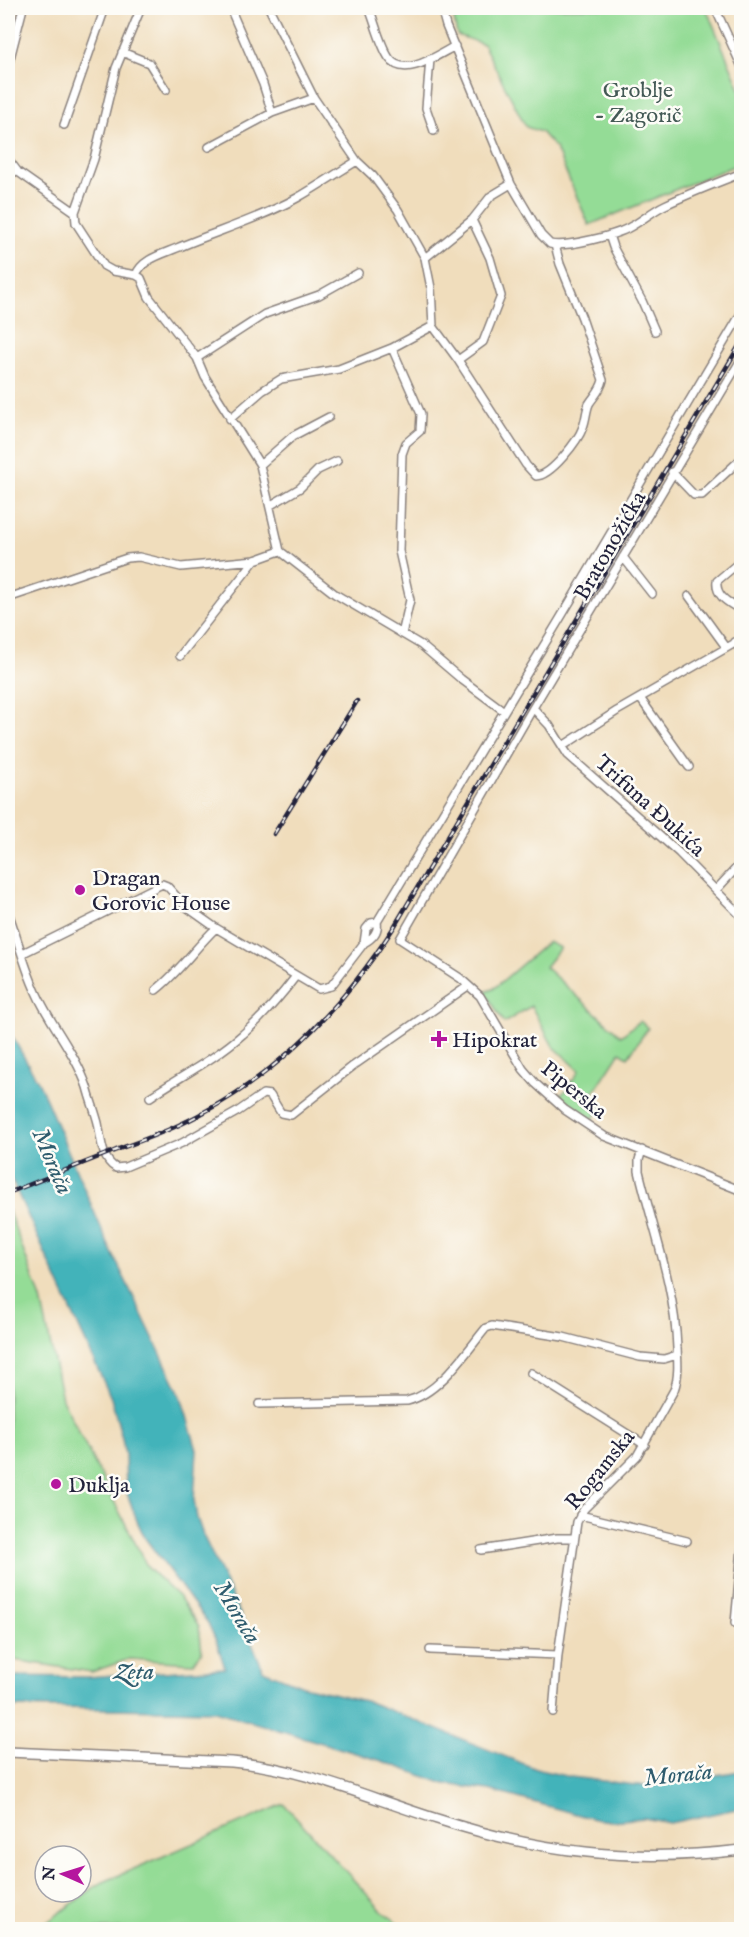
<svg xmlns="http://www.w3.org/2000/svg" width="749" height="1937" font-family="'IM FELL English',serif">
	<rect width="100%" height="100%" fill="#fdfcf7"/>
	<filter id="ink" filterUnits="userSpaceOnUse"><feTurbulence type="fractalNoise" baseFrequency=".0167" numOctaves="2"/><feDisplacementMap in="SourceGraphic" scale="12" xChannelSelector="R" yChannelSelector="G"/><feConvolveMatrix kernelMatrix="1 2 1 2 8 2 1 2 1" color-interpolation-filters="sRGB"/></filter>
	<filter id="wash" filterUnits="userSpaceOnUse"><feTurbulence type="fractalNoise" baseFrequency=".008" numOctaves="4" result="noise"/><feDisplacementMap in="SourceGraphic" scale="24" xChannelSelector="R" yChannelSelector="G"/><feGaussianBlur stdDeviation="1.35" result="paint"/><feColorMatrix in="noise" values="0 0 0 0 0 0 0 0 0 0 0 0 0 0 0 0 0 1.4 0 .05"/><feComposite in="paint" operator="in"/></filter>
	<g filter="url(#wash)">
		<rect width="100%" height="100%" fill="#f0ddbc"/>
		<path fill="#94dc96" stroke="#5b7f68" stroke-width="1.5" d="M452 8H706L741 91V163L589 225 556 149 541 132 526 127 483 44 457 35Z
			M548 942 560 948 545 967 621 1036 640 1021 648 1028 628 1057 620 1052 590 1098 601 1107 590 1123 559 1095 571 1087 569 1082 574 1079 579 1070 553 1046 531 1006 504 1023 485 992 493 989Z
			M8 1209 41 1299 62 1399 148 1568 180 1598 199 1626 202 1652 193 1663 129 1659 92 1672 8 1659Z
			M284 1804 384 1913 408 1929H38L99 1884Z"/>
		<path fill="#42b3ba" stroke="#326a7a" stroke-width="1.5" d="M8 1029 39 1083 108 1244 181 1396 197 1450 194 1500 197 1518 203 1535 243 1620 263 1670 303 1686 369 1702 539 1770 571 1777 635 1785H655L741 1771V1808L670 1823 644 1818 611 1821 594 1819 489 1790 445 1784 382 1761 215 1711 8 1707V1676L86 1677 225 1668 217 1643 208 1623 145 1538 137 1521 126 1490 125 1455 122 1438 111 1398 8 1172Z"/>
	</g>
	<g filter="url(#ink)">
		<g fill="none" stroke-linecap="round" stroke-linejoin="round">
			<g stroke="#89807c" stroke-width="10">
				<path id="street" d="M141 8 116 68 94 159 75 212 76 223 104 266 113 271 136 275 141 278 149 297 197 358 205 377 260 465 280 551 335 594 421 645 461 679 504 711
					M230 8 263 84 272 113
					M269 8 314 98 357 161 373 176 398 210 425 258 431 288 433 326 458 360 526 465 536 476C551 476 578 441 583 427 586 420 586 411 589 404 594 396 601 390 603 380L582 318 560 264 555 245
					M441 8 446 26 511 184 541 235 550 244C565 248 617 235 630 227 642 221 652 211 665 205 690 193 716 183 742 173
					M715 8 742 67
					M371 13C376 27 381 46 389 58 404 80 439 54 455 46
					M122 52 149 63 166 90
					M430 59 426 108 434 131
					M8 66 23 8
					M64 125 105 8
					M209 147 272 113 314 98
					M8 159 18 172 75 212
					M609 235 613 247 642 301 655 331
					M425 258 472 220 491 196 511 184
					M136 275C142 259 163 254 177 248 217 231 259 219 297 198 318 186 337 173 357 161
					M392 348 421 414 420 431 406 443 402 454 399 551 410 600 402 634
					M197 358 265 314 319 295 358 273
					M742 358 533 708 549 725 568 755 679 853 742 917
					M458 360 483 342 501 296 490 258 472 220
					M230 419 262 391 281 379 339 369 392 348 433 326
					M260 465 293 436 329 417
					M672 472 694 495H702L741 459
					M271 505 300 488 318 470 337 461
					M623 557 652 594
					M742 560 717 581C715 597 730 603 742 611
					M689 596 726 647
					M8 598 127 558 139 557 181 567 255 560 280 551
					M735 642 742 651
					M180 656 255 560
					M640 698 689 767
					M533 708 400 939 460 978 480 996 523 1069 535 1083 565 1110 604 1136 742 1191
					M563 746 617 711 742 639
					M716 890 742 862
					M8 912C19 943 27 977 43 1006 58 1034 77 1058 87 1087 90 1099 95 1111 98 1123 101 1137 101 1160 116 1168L125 1167 182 1143 237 1112 263 1094 270 1095 281 1113 291 1115 353 1066 468 986
					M364 943C373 938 379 932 377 922
					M23 953 162 884 167 886 185 906 216 928 319 989 331 986 364 943 366 929 371 923 377 922 558 622 742 312
					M156 990C179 972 195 948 216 928
					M150 1097C181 1076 215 1059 243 1034 263 1017 280 997 296 976
					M531 1373 645 1445
					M259 1404 407 1401C439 1394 466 1352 486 1328L492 1326 563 1337 640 1357 664 1359 677 1355
					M580 1515 687 1541
					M481 1550 557 1538H573
					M735 1623 742 1548
					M430 1650 558 1655
					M553 1712 558 1655 577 1522 584 1509 637 1456 674 1390C679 1377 678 1362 677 1348 675 1287 653 1230 639 1171V1160L642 1150"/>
			</g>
			<g stroke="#89807c" stroke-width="12">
				<path id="secondary" d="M8 1752 232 1762C303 1768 369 1798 437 1819 542 1853 632 1863 742 1850"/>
			</g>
			<use href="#street" stroke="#fff" stroke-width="7"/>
			<use href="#secondary" stroke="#fff" stroke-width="9"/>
			<g stroke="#22223b" stroke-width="4.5">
				<path id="rail" d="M274 834 357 701
					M8 1193C43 1179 78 1165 114 1151 145 1139 177 1128 206 1111 285 1068 346 1002 394 927L742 341"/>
			</g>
			<use href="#rail" stroke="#fdfcf7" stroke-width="2" stroke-dasharray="7" stroke-linecap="butt"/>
		</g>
	</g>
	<g fill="#b5179e" stroke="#fdfcf7" stroke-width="2">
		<circle cx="80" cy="890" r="6"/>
		<path d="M436 1030h6v6h6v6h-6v6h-6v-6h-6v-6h6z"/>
		<circle cx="56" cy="1484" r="6"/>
	</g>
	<g text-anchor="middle" stroke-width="5" stroke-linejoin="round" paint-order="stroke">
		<g font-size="22" fill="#445a56" stroke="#fdfcf7">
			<text x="638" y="97">Groblje<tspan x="638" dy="25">- Zagorič</tspan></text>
		</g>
		<g font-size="22" fill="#22223b" stroke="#fdfcf7">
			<text transform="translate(609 545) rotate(-60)" y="8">Bratonožićka</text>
			<text transform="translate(651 805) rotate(42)" y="8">Trifuna Đukića</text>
			<text transform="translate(575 1089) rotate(39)" y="8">Piperska</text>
			<text transform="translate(599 1469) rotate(-51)" y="8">Rogamska</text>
		</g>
		<g font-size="22" fill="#22223b" stroke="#fdfcf7" text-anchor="start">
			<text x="92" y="885">Dragan<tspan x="92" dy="25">Gorovic House</tspan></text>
			<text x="452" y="1047">Hipokrat</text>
			<text x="68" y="1492">Duklja</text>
		</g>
		<g font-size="24" font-style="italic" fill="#2f5c6e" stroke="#fdfcf7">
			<text transform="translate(53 1161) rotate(67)" y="8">Morača</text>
			<text transform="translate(238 1612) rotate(59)" y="8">Morača</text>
			<text x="134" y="1679">Zeta</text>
			<text transform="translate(678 1774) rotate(-6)" y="8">Morača</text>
		</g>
	</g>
	<rect width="749" height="1937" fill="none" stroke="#fdfcf7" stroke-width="30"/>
	<g transform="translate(63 1874) rotate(273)"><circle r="28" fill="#fdfcf7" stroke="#a5a5ac" stroke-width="1.5"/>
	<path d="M0-4.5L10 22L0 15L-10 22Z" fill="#b5179e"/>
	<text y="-9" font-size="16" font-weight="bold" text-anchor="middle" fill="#22223b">N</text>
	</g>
</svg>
